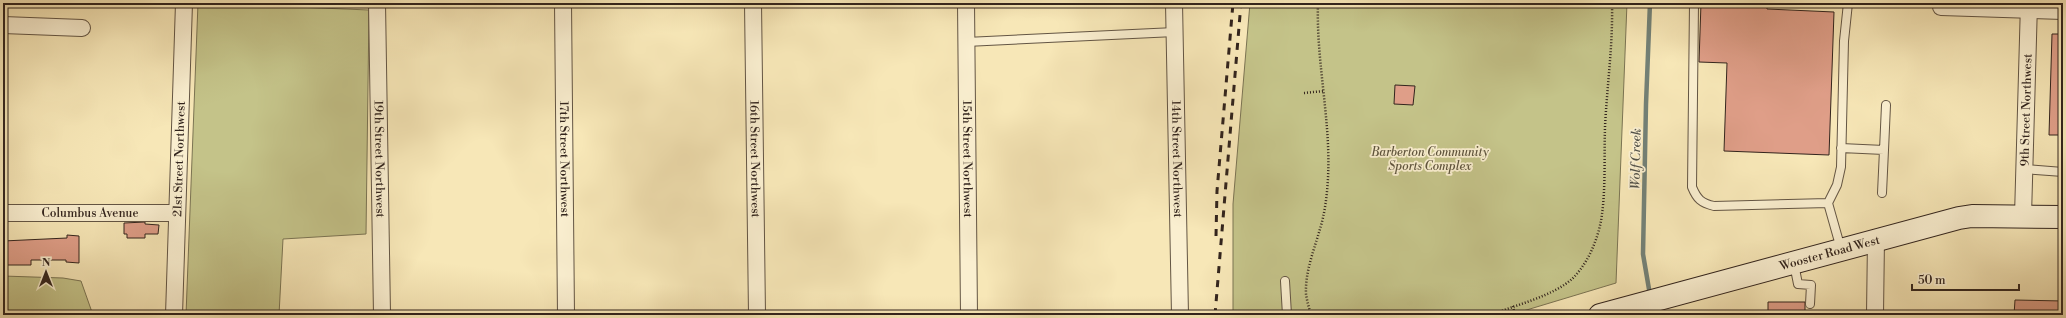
<svg xmlns="http://www.w3.org/2000/svg" width="2066" height="318" font-family="'Libre Bodoni',serif">
	<rect width="100%" height="100%" fill="#f7e7b7"/>
	<filter id="stains"><feTurbulence type="fractalNoise" baseFrequency=".005" numOctaves="4"/><feColorMatrix values="0 0 0 0 .2 0 0 0 0 .09 0 0 0 0 .02 0 0 0 .5 -.17"/></filter>
	<radialGradient id="worn" r=".72"><stop offset=".6" stop-color="#630" stop-opacity="0"/><stop offset="1" stop-color="#630" stop-opacity=".3"/></radialGradient>
	<path fill="#c4c389" stroke="#7b7453" d="M198 3 369 10 366 234 283 239 279 315H186Z
		M1250 3H1627L1616 283 1510 315H1233V204Z
		M3 276 63 278 81 281 93 315H3Z"/>
	<g fill="none" stroke-linecap="round" stroke-linejoin="round">
		<path stroke="#738177" stroke-width="4.5" d="M1650 295 1643 254 1646 104 1650 3"/>
	</g>
	<path fill="#df9e88" stroke="#32241d" d="M1701 3H1767V9L1834 12 1829 155 1724 151 1727 63 1699 62Z
		M2052 34H2063V135H2049Z
		M1395 85 1415 86 1413 105 1394 104Z
		M145 222V224L159 225 158 234H145V238H127V234H124V223Z
		M67 235 79 236V263L66 262V260H31V265H3V241L67 238Z
		M2015 300 2063 301V315H2014Z
		M1768 302H1805V315H1768Z"/>
	<g fill="none" stroke-linecap="round" stroke-linejoin="round">
		<g stroke="#635544" stroke-width="10">
			<path id="lane" d="M1694 3 1692 187C1697 199 1701 203 1714 206L1828 203
				M966 42 1175 32
				M1841 148 1884 150 1882 193
				M1884 150 1886 105
				M2024 169 2063 172
				M1841 249 1828 203 1837 185 1841 167 1844 41 1848 3
				M1794 264 1798 284 1811 285 1810 304
				M1285 281 1287 315"/>
		</g>
		<g stroke="#635544" stroke-width="18">
			<g id="street">
				<path id="s1" d="M377 3 382 315"/>
				<path id="s2" d="M563 3 566 315"/>
				<path id="s3" d="M753 3 757 315"/>
				<path id="s4" d="M966 3 969 315"/>
				<path id="s5" d="M1174 3 1180 315"/>
				<path d="M1941 7 2063 11"/>
				<path d="M3 25 82 28"/>
				<path id="s6" d="M3 213H176"/>
				<path id="s7" d="M2023 216 2029 3"/>
				<path id="s8" d="M174 315 184 3"/>
				<path d="M1875 315 1876 239"/>
			</g>
		</g>
		<g stroke="#32241d" stroke-width="24">
			<g id="secondary">
				<path id="s9" d="M1600 315 1959 218 1972 216 2063 217"/>
			</g>
		</g>
		<path stroke="#32241d" stroke-width="2.5" stroke-dasharray="1 2" stroke-linecap="butt" d="M1304 93 1324 91
			M1513 306 1515 315
			M1311 315C1309 308 1307 301 1306 294 1305 272 1314 250 1320 229 1325 213 1327 195 1328 178 1331 120 1316 62 1318 3
			M1491 315C1515 305 1554 296 1573 278 1588 263 1597 241 1601 221 1606 191 1604 158 1605 127 1607 86 1613 45 1612 3"/>
		<use href="#lane" stroke="#faefd0" stroke-width="8"/>
		<use href="#street" stroke="#faefd0" stroke-width="16"/>
		<use href="#secondary" stroke="#faefd0" stroke-width="22"/>
		<path stroke="#32241d" stroke-width="3" stroke-dasharray="7 7" stroke-linecap="butt" d="M1216 236 1217 191 1233 3
			M1215 315 1241 3"/>
	</g>
	<g text-anchor="middle" stroke-width="3.5" stroke-linejoin="round" paint-order="stroke">
		<g font-size="12" fill="#32241d" stroke="#faefd0">
			<text dy="4" stroke="none"><textPath href="#s7" startOffset="106">9th Street Northwest</textPath></text>
			<text dy="4" stroke="none"><textPath href="#s8" startOffset="156">21st Street Northwest</textPath></text>
			<text dy="4" stroke="none"><textPath href="#s1" startOffset="156">19th Street Northwest</textPath></text>
			<text dy="4" stroke="none"><textPath href="#s2" startOffset="156">17th Street Northwest</textPath></text>
			<text dy="4" stroke="none"><textPath href="#s3" startOffset="156">16th Street Northwest</textPath></text>
			<text dy="4" stroke="none"><textPath href="#s4" startOffset="156">15th Street Northwest</textPath></text>
			<text dy="4" stroke="none"><textPath href="#s5" startOffset="156">14th Street Northwest</textPath></text>
			<text dy="4" stroke="none"><textPath href="#s6" startOffset="87">Columbus Avenue</textPath></text>
			<text dy="4" stroke="none"><textPath href="#s9" startOffset="238">Wooster Road West</textPath></text>
		</g>
		<g font-size="12" font-style="italic" fill="#5e543d" stroke="#faefd0">
			<text x="1430" y="156">Barberton Community<tspan x="1430" dy="14">Sports Complex</tspan></text>
		</g>
		<g font-size="13" font-style="italic" fill="#52524a" stroke="#faefd0">
			<text transform="translate(1635 159) rotate(-89)" y="5">Wolf Creek</text>
		</g>
	</g>
	<rect width="2066" height="318" fill="none" stroke="#f7e7b7" stroke-width="16"/>
	<rect x="4" y="4" width="2058" height="310" fill="none" stroke="#32241d" stroke-width="2"/>
	<rect x="8" y="8" width="2050" height="302" fill="none" stroke="#32241d"/>
	<g transform="translate(46 272)" stroke="#faefd0" stroke-width="3" paint-order="stroke">
	<path d="M0-3L7 15L0 10L-7 15Z" fill="#32241d"/>
	<text y="-6" font-size="11" font-weight="bold" text-anchor="middle" fill="#32241d">N</text>
	</g>
	<path d="M1912 284v6h107v-6" fill="none" stroke="#32241d" stroke-width="2"/>
	<text x="1918" y="284" font-size="12" fill="#32241d" stroke="#faefd0" stroke-width="3" paint-order="stroke">50 m</text>
	<rect width="100%" height="100%" filter="url(#stains)"/>
	<rect width="100%" height="100%" fill="url(#worn)"/>
</svg>
